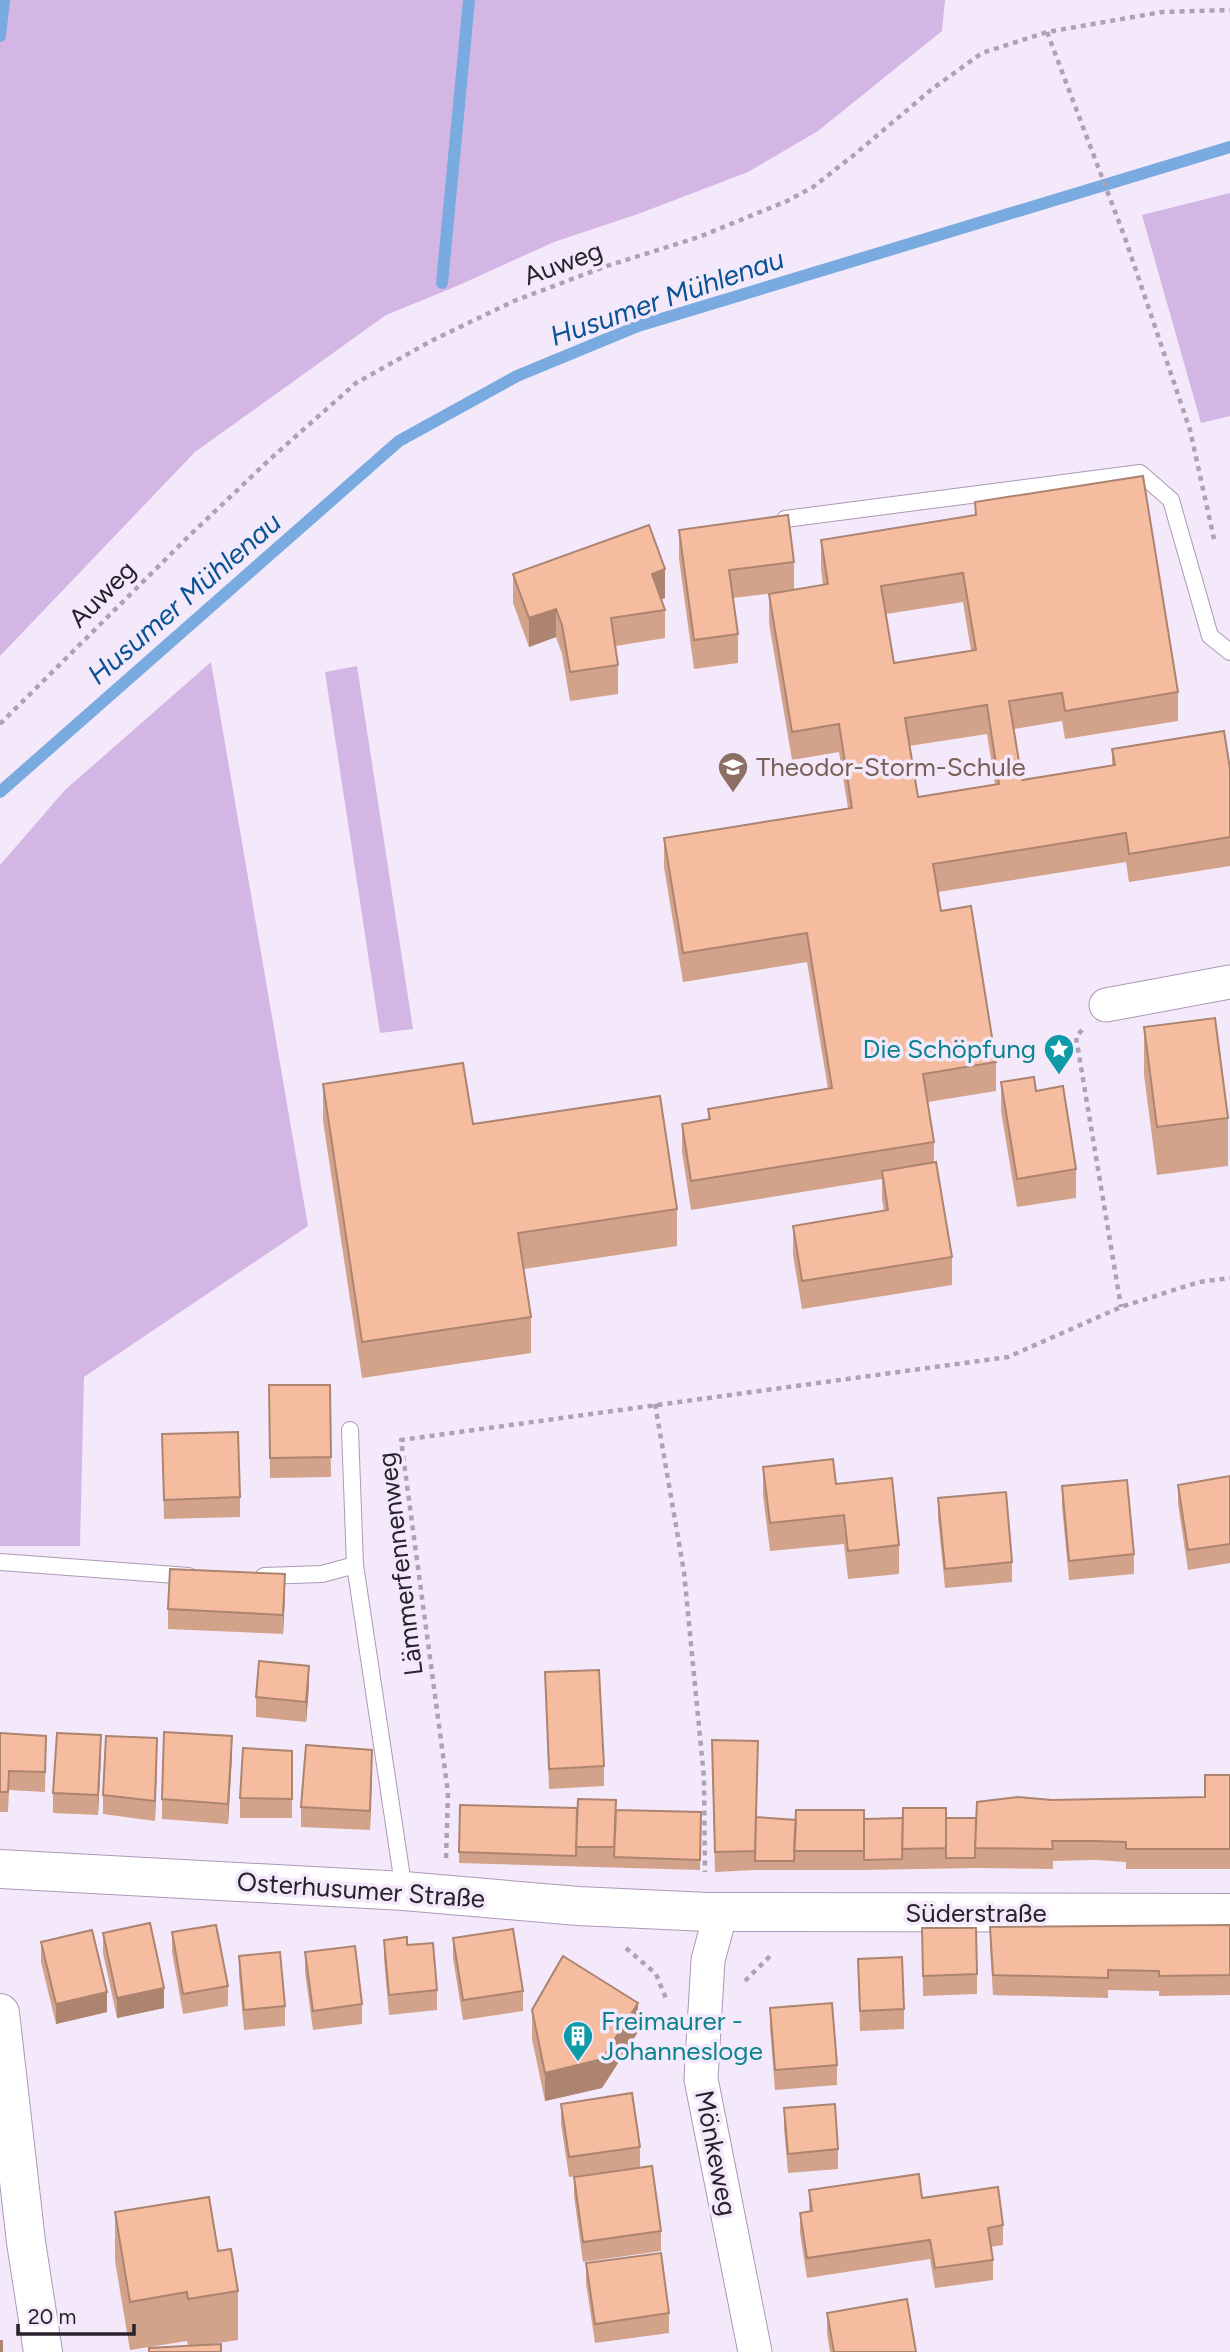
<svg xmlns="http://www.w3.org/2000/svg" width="1230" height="2352" font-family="Figtree,sans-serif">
	<rect width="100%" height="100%" fill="#f4e9fb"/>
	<path fill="#d3b6e4" d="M0 0H945L942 31 818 131 748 172 638 214 554 242 457 286 386 315 195 452 0 656Z
		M1230 193V416L1201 423 1142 215Z
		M211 662 308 1226 84 1377 80 1546H0V865L65 790Z
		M357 666 413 1029 380 1033 325 672Z"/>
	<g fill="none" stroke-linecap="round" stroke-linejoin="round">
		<path stroke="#79aae0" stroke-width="12" d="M0 36 4 0
			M442 283 469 0
			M0 792 399 441 517 376 638 326 1230 147"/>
		<g stroke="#ab99b6" stroke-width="18">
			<path id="lane" d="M785 519 1140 473 1171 500 1210 636 1230 652
				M350 1430 355 1565 404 1891
				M0 1562 189 1576
				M264 1576 322 1574 355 1565"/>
		</g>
		<g stroke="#ab99b6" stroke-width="35">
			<path id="street" d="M1106 1005 1230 982
				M721 1912 708 1960 701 2079 755 2352"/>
		</g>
		<g stroke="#ab99b6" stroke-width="40">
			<path id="secondary" d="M0 1869 404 1891 578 1906 708 1912 1230 1913
				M0 2013 26 2242 43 2352"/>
		</g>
		<path stroke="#aca2b2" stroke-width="4.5" stroke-dasharray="5 5" stroke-linecap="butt" d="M1047 32 1125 238 1190 430 1214 539
			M0 724 189 536 269 460 356 383 433 340 514 301 604 267 699 237 787 201 813 187 854 155 932 89 982 53 1047 32 1162 12 1230 10
			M1082 1030 1076 1037 1121 1307
			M655 1404 684 1572 704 1778 705 1872
			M446 1858 448 1793 401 1440 1008 1357 1121 1307 1199 1282 1230 1278
			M626 1948 656 1974 667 2001
			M745 1981 773 1953"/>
		<use href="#lane" stroke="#fff" stroke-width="16"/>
		<use href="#street" stroke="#fff" stroke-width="33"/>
		<use href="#secondary" stroke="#fff" stroke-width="38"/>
	</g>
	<path fill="#d3a28a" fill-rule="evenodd" d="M975 502 1178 692V721L1065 739 1062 721 1014 729 1022 780 1112 766V749L1230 769V866L1129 882 1126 862 938 892 941 911 996 1062V1091L928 1102 934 1142V1162L952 1257V1285L802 1309 793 1255V1226L884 1211 882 1199V1179L691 1210 682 1152V1124L708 1119V1109L828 1089 807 962 683 982 664 867V838L848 808 839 752 792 760 769 623V594L791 591 733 598 738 634V663L694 669 679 559V530L794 562V590L823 585 821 569V540L975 515ZM963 602 971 651 894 663 886 614ZM987 734 995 784 918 797 909 746Z
		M513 574 665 598 661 599 665 610V638L616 646 618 665V694L570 701 562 654 556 637 529 647 513 603Z
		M1144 1027 1228 1118V1166L1157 1175 1144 1075Z
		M1001 1082 1036 1091 1076 1169V1198L1017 1207 1001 1111Z
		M323 1084 473 1124 677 1209V1246L524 1269 531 1317V1353L362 1378 323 1121Z
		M269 1385H330L331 1477 270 1478Z
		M162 1434 240 1497V1517L164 1519Z
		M763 1467 836 1484 899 1545V1574L848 1579 844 1544 770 1551 763 1495Z
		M1230 1476V1563L1188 1570 1178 1504V1485Z
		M1062 1486 1134 1554V1574L1069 1580 1062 1506Z
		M938 1498 1012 1562V1582L945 1588 938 1518Z
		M285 1594 283 1634 168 1629V1609Z
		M545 1672 604 1766V1786L549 1789Z
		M309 1686 306 1722 256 1717V1697Z
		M0 1733 46 1736 45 1792 9 1790 8 1812H0Z
		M292 1751V1818H240V1798Z
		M101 1755 98 1815 53 1813V1793Z
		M232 1756 228 1824 162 1819V1799Z
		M157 1758 155 1821 103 1814V1795Z
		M712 1760 756 1840 796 1820 976 1818 1052 1800 1205 1797 1230 1775V1869H1126V1862L1096 1860 1053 1861V1869L975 1868 864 1870H755L715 1872Z
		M372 1770 370 1830 301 1827V1807Z
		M460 1805 701 1812 700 1870 459 1863Z
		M1230 1925V1995L1159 1996V1991L1108 1990V1998L993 1995 990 1946V1927Z
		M922 1928 977 1974V1994L923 1996Z
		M172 1932 228 1986V2006L183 2014 172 1952Z
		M103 1933 164 2008 117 2018 103 1953Z
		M453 1938 523 1991V2011L463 2020 453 1958Z
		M384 1940 407 1945 437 1990V2010L389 2015 384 1959Z
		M41 1942 107 2012 56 2024 41 1962Z
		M305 1952 362 2004V2024L313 2030 305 1972Z
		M239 1956 285 2006V2026L244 2030 239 1976Z
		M858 1959 904 2009V2029L860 2031Z
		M770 2008 837 2065V2085L775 2090 770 2028Z
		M532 2010 638 2032 602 2088 545 2101 532 2039Z
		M561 2104 640 2147V2167L569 2177 561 2124Z
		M784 2108 838 2149V2169L788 2173 784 2128Z
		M574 2177 661 2231V2251L583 2262 574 2196Z
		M809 2190 922 2198 1003 2225V2245L991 2247 993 2260V2280L935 2288 930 2259 807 2278 800 2233V2213L809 2212Z
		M115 2212 218 2251 238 2291V2340L205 2345 188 2346 187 2341 130 2350 115 2261Z
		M586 2263 669 2313V2333L595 2343 586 2283Z
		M827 2313 916 2352H830L827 2333Z"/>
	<path fill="#ac8470" d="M665 569V598L652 603V574Z
		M556 609V637L529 647V618Z
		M285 1574V1594L283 1634V1615Z
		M309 1666V1686L306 1722V1702Z
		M101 1735V1755L98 1815V1795Z
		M232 1736V1756L228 1824V1804Z
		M157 1738V1758L155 1821V1801Z
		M372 1750V1770L370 1830V1811Z
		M164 1988V2008L117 2018V1998Z
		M107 1992V2012L56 2024V2004Z
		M638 2003V2032L602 2088 545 2101V2073Z"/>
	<path fill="#f5bca0" stroke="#ac8470" stroke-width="2" fill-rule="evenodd" d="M1143 476 1178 692 1065 711 1062 693 1009 701 1022 780 1115 765 1112 749 1224 731 1230 769V837L1129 854 1126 833 933 864 941 911 971 906 996 1062 923 1074 934 1142 691 1181 682 1124 710 1119 708 1109 832 1088 807 933 683 953 664 838 852 808 839 724 792 732 769 594 828 584 821 540 976 515 975 502ZM963 573 976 650 894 663 881 586ZM987 705 999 784 918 797 905 718Z
		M788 515 794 562 729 570 738 634 694 640 679 530Z
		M649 525 665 569 652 574 665 610 611 618 618 665 570 672 562 625 556 609 529 618 513 574Z
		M1215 1018 1228 1118 1157 1127 1144 1027Z
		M463 1063 473 1124 660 1096 677 1209 518 1233 531 1317 362 1342 323 1084Z
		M1034 1077 1036 1091 1063 1086 1076 1169 1017 1179 1001 1082Z
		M936 1162 952 1257 802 1281 793 1226 888 1210 882 1171Z
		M269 1385H330L331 1457 270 1458Z
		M238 1432 240 1497 164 1500 162 1434Z
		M833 1459 836 1484 892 1478 899 1545 848 1551 844 1515 770 1523 763 1467Z
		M1230 1476V1544L1188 1550 1178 1485Z
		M1127 1480 1134 1554 1069 1561 1062 1486Z
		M1006 1492 1012 1562 945 1569 938 1498Z
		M170 1569 285 1574 283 1615 168 1609Z
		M259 1661 309 1666 306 1702 256 1697Z
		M599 1670 604 1766 549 1769 545 1672Z
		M164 1732 232 1736 228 1804 162 1799Z
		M0 1733 46 1736 45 1772 9 1771 8 1792H0Z
		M57 1733 101 1735 98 1795 53 1793Z
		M106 1736 157 1738 155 1801 103 1795Z
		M712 1740 758 1741 755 1851 715 1852Z
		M306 1745 372 1750 370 1811 301 1807Z
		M243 1748 292 1751V1799L240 1798Z
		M1205 1775H1230V1849H1126V1842L1096 1841H1052L1053 1849 975 1848 977 1802 1018 1797 1052 1800 1205 1797Z
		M578 1799 616 1800 614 1847H576Z
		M460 1805 577 1808 576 1856 459 1852Z
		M903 1808H946V1848L902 1849Z
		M616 1810 701 1812 700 1860 614 1857Z
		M796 1810H864V1851H794Z
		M756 1817 796 1820 794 1861H755Z
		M903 1818 902 1859 864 1860V1819Z
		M946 1818H976L975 1858H946Z
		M150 1923 164 1988 117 1998 103 1933Z
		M216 1925 228 1986 183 1994 172 1932Z
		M1230 1925V1975L1159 1976V1971L1108 1970V1978L993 1975 990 1927Z
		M922 1928H976L977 1974 923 1976Z
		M513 1929 523 1991 463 2000 453 1938Z
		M92 1930 107 1992 56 2004 41 1942Z
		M407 1937V1945L433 1943 437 1990 389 1995 384 1940Z
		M355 1946 362 2004 313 2011 305 1952Z
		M280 1952 285 2006 244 2010 239 1956Z
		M563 1956 638 2003 602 2059 545 2073 532 2010Z
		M902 1957 904 2009 860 2011 858 1959Z
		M832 2003 837 2065 775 2070 770 2008Z
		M632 2093 640 2147 569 2157 561 2104Z
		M835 2104 838 2149 788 2154 784 2108Z
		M652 2166 661 2231 583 2242 574 2177Z
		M919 2174 922 2198 998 2187 1003 2225 988 2228 993 2260 935 2268 930 2240 807 2258 800 2213 812 2211 809 2190Z
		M209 2197 218 2251 231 2249 238 2291 188 2299 187 2292 130 2302 115 2212Z
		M661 2253 669 2313 595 2324 586 2263Z
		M907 2299 916 2352H834L827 2313Z
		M0 2341H2V2352H0Z
		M221 2344V2352H149V2348Z"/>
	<defs>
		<g id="school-pin" transform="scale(1.575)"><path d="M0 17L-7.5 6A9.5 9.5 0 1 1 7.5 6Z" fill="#8d6e63" stroke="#f4e9fb"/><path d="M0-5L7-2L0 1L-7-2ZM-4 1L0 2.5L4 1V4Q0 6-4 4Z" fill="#fff"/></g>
		<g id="sight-pin" transform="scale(1.575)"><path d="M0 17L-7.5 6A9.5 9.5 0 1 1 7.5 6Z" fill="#0f9aa8" stroke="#f4e9fb"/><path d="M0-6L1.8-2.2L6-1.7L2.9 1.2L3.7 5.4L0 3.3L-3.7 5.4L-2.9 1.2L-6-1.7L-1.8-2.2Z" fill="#fff"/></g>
		<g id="building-pin" transform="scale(1.575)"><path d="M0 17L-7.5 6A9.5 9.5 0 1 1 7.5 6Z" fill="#0f9aa8" stroke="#f4e9fb"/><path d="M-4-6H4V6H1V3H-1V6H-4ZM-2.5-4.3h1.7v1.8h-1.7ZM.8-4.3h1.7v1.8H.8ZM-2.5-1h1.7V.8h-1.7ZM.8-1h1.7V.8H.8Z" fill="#fff"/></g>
	</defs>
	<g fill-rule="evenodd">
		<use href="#school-pin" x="733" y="767"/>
		<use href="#sight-pin" x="1059" y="1049"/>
		<use href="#building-pin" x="578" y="2036"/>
	</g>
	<g text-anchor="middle" stroke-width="7" stroke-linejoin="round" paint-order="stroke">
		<g font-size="26" fill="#29222d" stroke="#f4e9fb">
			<text transform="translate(563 263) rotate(-20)" y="9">Auweg</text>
			<text transform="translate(102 594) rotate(-45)" y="9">Auweg</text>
			<text transform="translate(400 1564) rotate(-97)" y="9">Lämmerfennenweg</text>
			<text transform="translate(361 1890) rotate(4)" y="9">Osterhusumer Straße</text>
			<text x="976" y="1922">Süderstraße</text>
			<text transform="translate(716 2153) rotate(79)" y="9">Mönkeweg</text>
		</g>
		<g font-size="26" fill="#785e54" stroke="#f4e9fb" text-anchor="start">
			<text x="756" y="776">Theodor-Storm-Schule</text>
		</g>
		<g font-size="26" fill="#0d838f" stroke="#f4e9fb" text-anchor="end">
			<text x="1036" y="1058">Die Schöpfung</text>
			<text x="601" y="2030" text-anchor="start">Freimaurer -<tspan x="601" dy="30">Johannesloge</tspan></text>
		</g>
		<g font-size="28" font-style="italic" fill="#095395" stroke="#f4e9fb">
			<text transform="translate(667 297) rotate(-19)" y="10">Husumer Mühlenau</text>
			<text transform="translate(184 598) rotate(-41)" y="10">Husumer Mühlenau</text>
		</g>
	</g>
	<path d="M18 2324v10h116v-10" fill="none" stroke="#29222d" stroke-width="3.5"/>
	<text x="28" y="2324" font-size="21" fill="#29222d" stroke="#f4e9fb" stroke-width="5" paint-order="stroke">20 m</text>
</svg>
